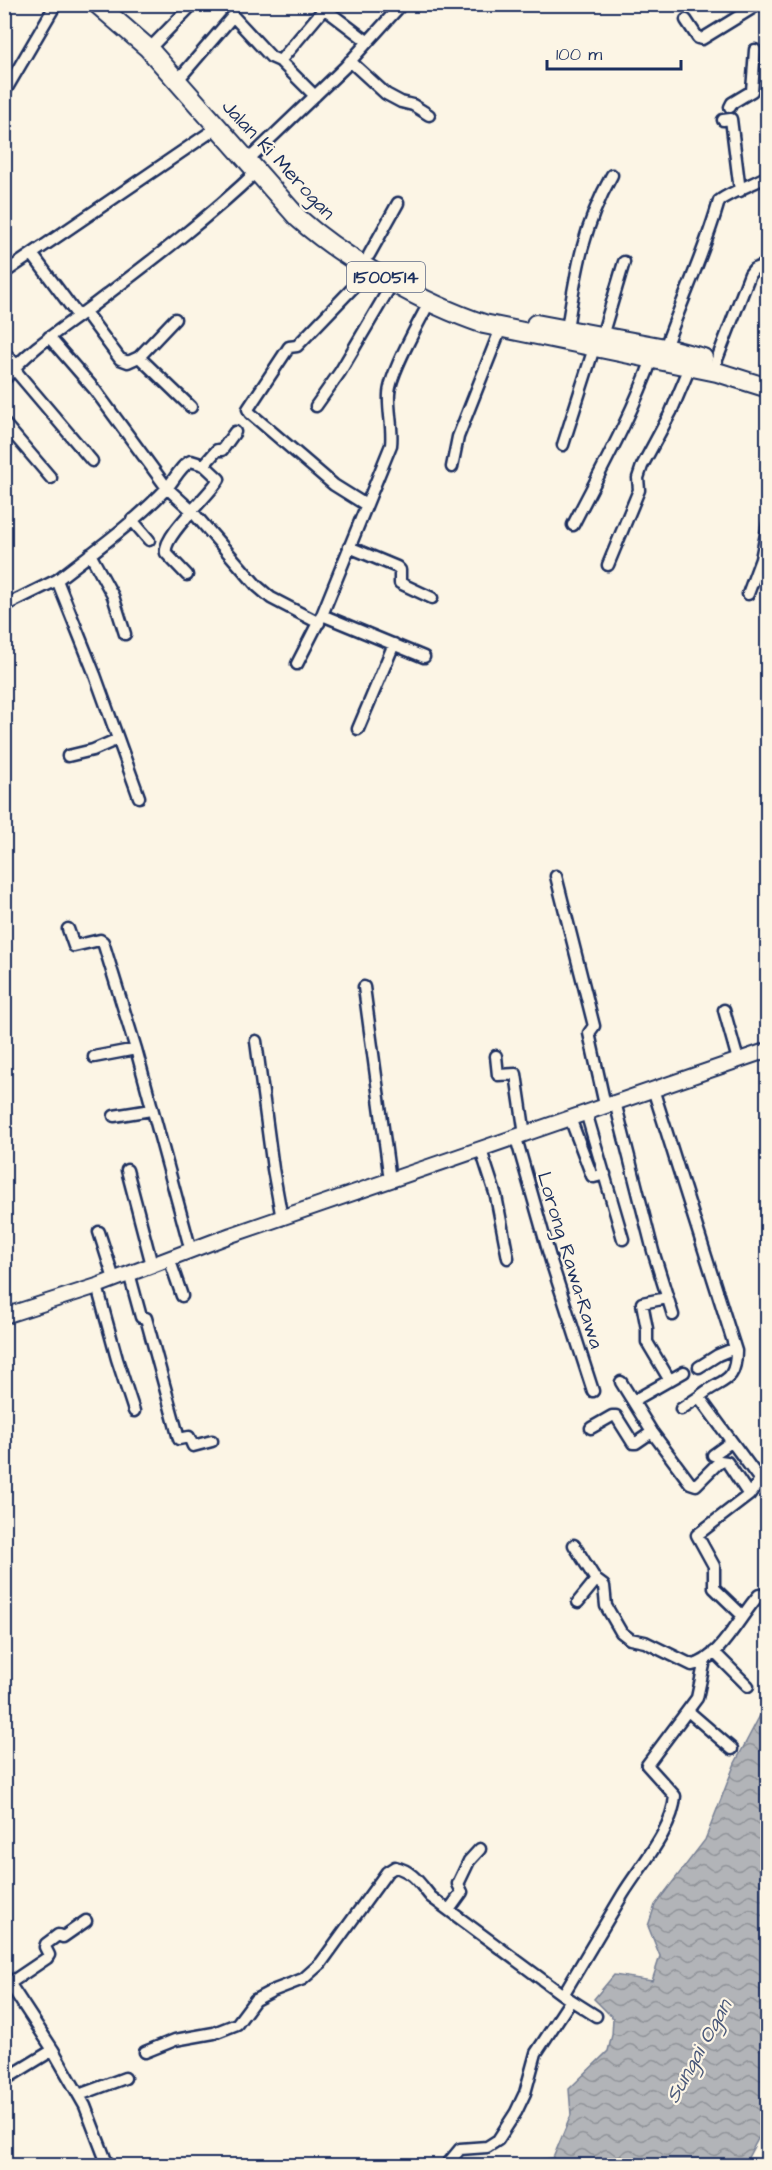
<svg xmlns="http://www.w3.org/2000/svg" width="772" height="2170" font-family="'Architects Daughter',sans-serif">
	<defs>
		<pattern id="water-waves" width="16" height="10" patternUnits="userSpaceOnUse" patternTransform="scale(1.5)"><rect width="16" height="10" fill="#b2b4b8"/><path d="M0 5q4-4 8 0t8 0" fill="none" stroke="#909399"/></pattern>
	</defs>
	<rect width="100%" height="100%" fill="#fcf5e5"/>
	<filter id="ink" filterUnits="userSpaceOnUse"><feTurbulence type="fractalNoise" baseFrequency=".0167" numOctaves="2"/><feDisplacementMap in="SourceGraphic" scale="12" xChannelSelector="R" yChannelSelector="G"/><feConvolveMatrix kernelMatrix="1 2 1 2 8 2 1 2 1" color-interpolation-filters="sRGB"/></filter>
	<g filter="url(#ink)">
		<path fill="url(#water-waves)" stroke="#767f94" stroke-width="1.5" d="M767 1702V2122L744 2165H518L521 2162 553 2158 571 2115 569 2089 608 2051 612 2035 613 2018 594 1999 614 1975 652 1981 660 1956 648 1926 655 1905 705 1840 735 1763Z"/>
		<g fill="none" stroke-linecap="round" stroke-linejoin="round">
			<g stroke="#1b2f5e" stroke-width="15">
				<path id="street" d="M325 9 367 41
					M686 20 698 38 702 39 759 4
					M155 43 193 4
					M350 61 386 94 401 102 413 105 429 115
					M177 81 233 16 271 57 280 61
					M4 93 56 4
					M315 96 280 61 328 4
					M730 107 732 103 752 91 755 50
					M723 120 731 119 740 191
					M248 160 345 67 402 4
					M32 254 78 316
					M369 255 398 203
					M4 273 218 127
					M85 312 120 359 128 362 139 357 191 407
					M567 329C576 271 583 226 612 175
					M602 336 624 262
					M49 337 95 390 167 488 191 510 257 586 271 598 319 623
					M665 348C682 299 705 252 719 201 725 195 757 182 768 176
					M4 352 17 366
					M139 357 175 319
					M716 362 750 274 754 269 768 264
					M14 369 92 461
					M4 380C30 347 68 325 100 300 154 259 208 218 257 171
					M316 406 340 372 393 282
					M4 423 51 478
					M563 445 594 348
					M204 465 217 450H222L235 432
					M452 467 458 437 501 328
					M366 505 334 485 250 413 248 409 289 347 297 346 371 269
					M132 520 149 540
					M573 525C601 470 631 417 652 359
					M349 547 397 567 400 570V583L432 598
					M90 554 113 596 125 634
					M608 565 639 490 638 478 642 466 671 412 690 367
					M748 594 761 559 768 524
					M4 606 57 580
					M322 615 424 657
					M297 664 322 615 391 445C393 428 388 411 389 394 390 373 419 322 430 301
					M358 729 394 644
					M68 756 93 750 118 739
					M139 797 95 675 57 580C94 551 134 523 167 488 175 479 181 465 191 461L204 465 219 479C210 495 162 536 166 553L187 575
					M556 876 594 1026 589 1033 605 1105
					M68 929 74 946 100 940 103 942 136 1049
					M364 987 390 1180
					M724 1010 738 1060
					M256 1041 273 1169 282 1219
					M496 1056 498 1075 516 1074 525 1135
					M94 1057 136 1049 191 1251
					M653 1089 736 1351C736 1386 720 1378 699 1397L760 1480 749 1495 697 1535 714 1566V1588L743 1616
					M615 1102 653 1251 673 1315
					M586 1112 623 1239
					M114 1116 151 1110
					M570 1118 592 1176 594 1177 605 1174
					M516 1138 551 1261 593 1391
					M481 1150 496 1196 508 1258
					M127 1170 152 1265
					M99 1232 114 1279
					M169 1258 182 1296
					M129 1273 141 1317 146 1318 179 1439 189 1437 193 1446 212 1441
					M97 1286 117 1359 134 1411
					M667 1298 642 1303 647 1329V1342L669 1379
					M699 1367 718 1355 735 1348
					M621 1382 652 1432 690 1483 696 1485 720 1461 727 1462 749 1495
					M633 1401 684 1372
					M681 1409 699 1397
					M591 1428 612 1416H616L633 1443H636L652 1432
					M713 1455 731 1442
					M574 1545 596 1580 604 1586 606 1606 621 1632 630 1639 645 1642 692 1665C719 1661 741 1614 759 1595
					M578 1602 596 1580
					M714 1652 748 1686
					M688 1711 732 1749
					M449 1910 462 1892 458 1884 469 1861 480 1849
					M4 1975 53 2050 85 2106 108 2166
					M10 1983 47 1958 49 1955 45 1947 46 1944 58 1935 63 1937 86 1921
					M563 1995C583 1961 603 1928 623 1894 640 1866 673 1830 675 1796L647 1765 697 1698 705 1660
					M145 2052 175 2040 214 2033 237 2024 255 2000 272 1991 303 1979 321 1963 387 1872 395 1867C413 1871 420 1884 431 1897L563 1995 596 2016
					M4 2080 53 2050
					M79 2095 125 2078
					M446 2166 460 2149 487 2147 498 2140 516 2112 525 2093 536 2053 571 2000"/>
			</g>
			<g stroke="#1b2f5e" stroke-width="18">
				<path id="secondary" d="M4 1316 97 1286 231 1235 768 1050"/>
			</g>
			<g stroke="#1b2f5e" stroke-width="22">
				<path id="highway" d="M97 4 148 48 298 218C345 260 424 304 484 324L717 372 768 388
					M536 324 665 348 703 358"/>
			</g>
			<use href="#street" stroke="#fcf5e5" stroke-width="10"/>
			<use href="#secondary" stroke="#fcf5e5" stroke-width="14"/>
			<use href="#highway" stroke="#fcf5e5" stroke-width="18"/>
		</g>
	</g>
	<g text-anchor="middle" stroke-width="4.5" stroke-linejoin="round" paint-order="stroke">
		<rect fill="#fcf5e5" stroke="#5e6a86" stroke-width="1.5" x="347" y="262" width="78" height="30" rx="4.5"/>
		<g font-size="18" font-weight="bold" fill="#1b2f5e">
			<text x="386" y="283">1500514</text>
		</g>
		<g font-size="20" fill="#1b2f5e" stroke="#fcf5e5">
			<text transform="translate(279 159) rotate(47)" y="7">Jalan Ki Merogan</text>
			<text transform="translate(571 1260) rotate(73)" y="7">Lorong Rawa-Rawa</text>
		</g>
		<g font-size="21" font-style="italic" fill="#485779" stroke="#fcf5e5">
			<text transform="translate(698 2051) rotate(-61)" y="7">Sungai Ogan</text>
		</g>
	</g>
	<rect width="772" height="2170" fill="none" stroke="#fcf5e5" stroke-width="24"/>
	<rect x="12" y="12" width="748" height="2146" fill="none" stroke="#1b2f5e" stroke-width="2" filter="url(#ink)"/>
	<path d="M547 60v9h134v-9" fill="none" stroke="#1b2f5e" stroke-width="3"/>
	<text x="556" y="60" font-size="18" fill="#1b2f5e" stroke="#fcf5e5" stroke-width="4.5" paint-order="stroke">100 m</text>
</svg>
